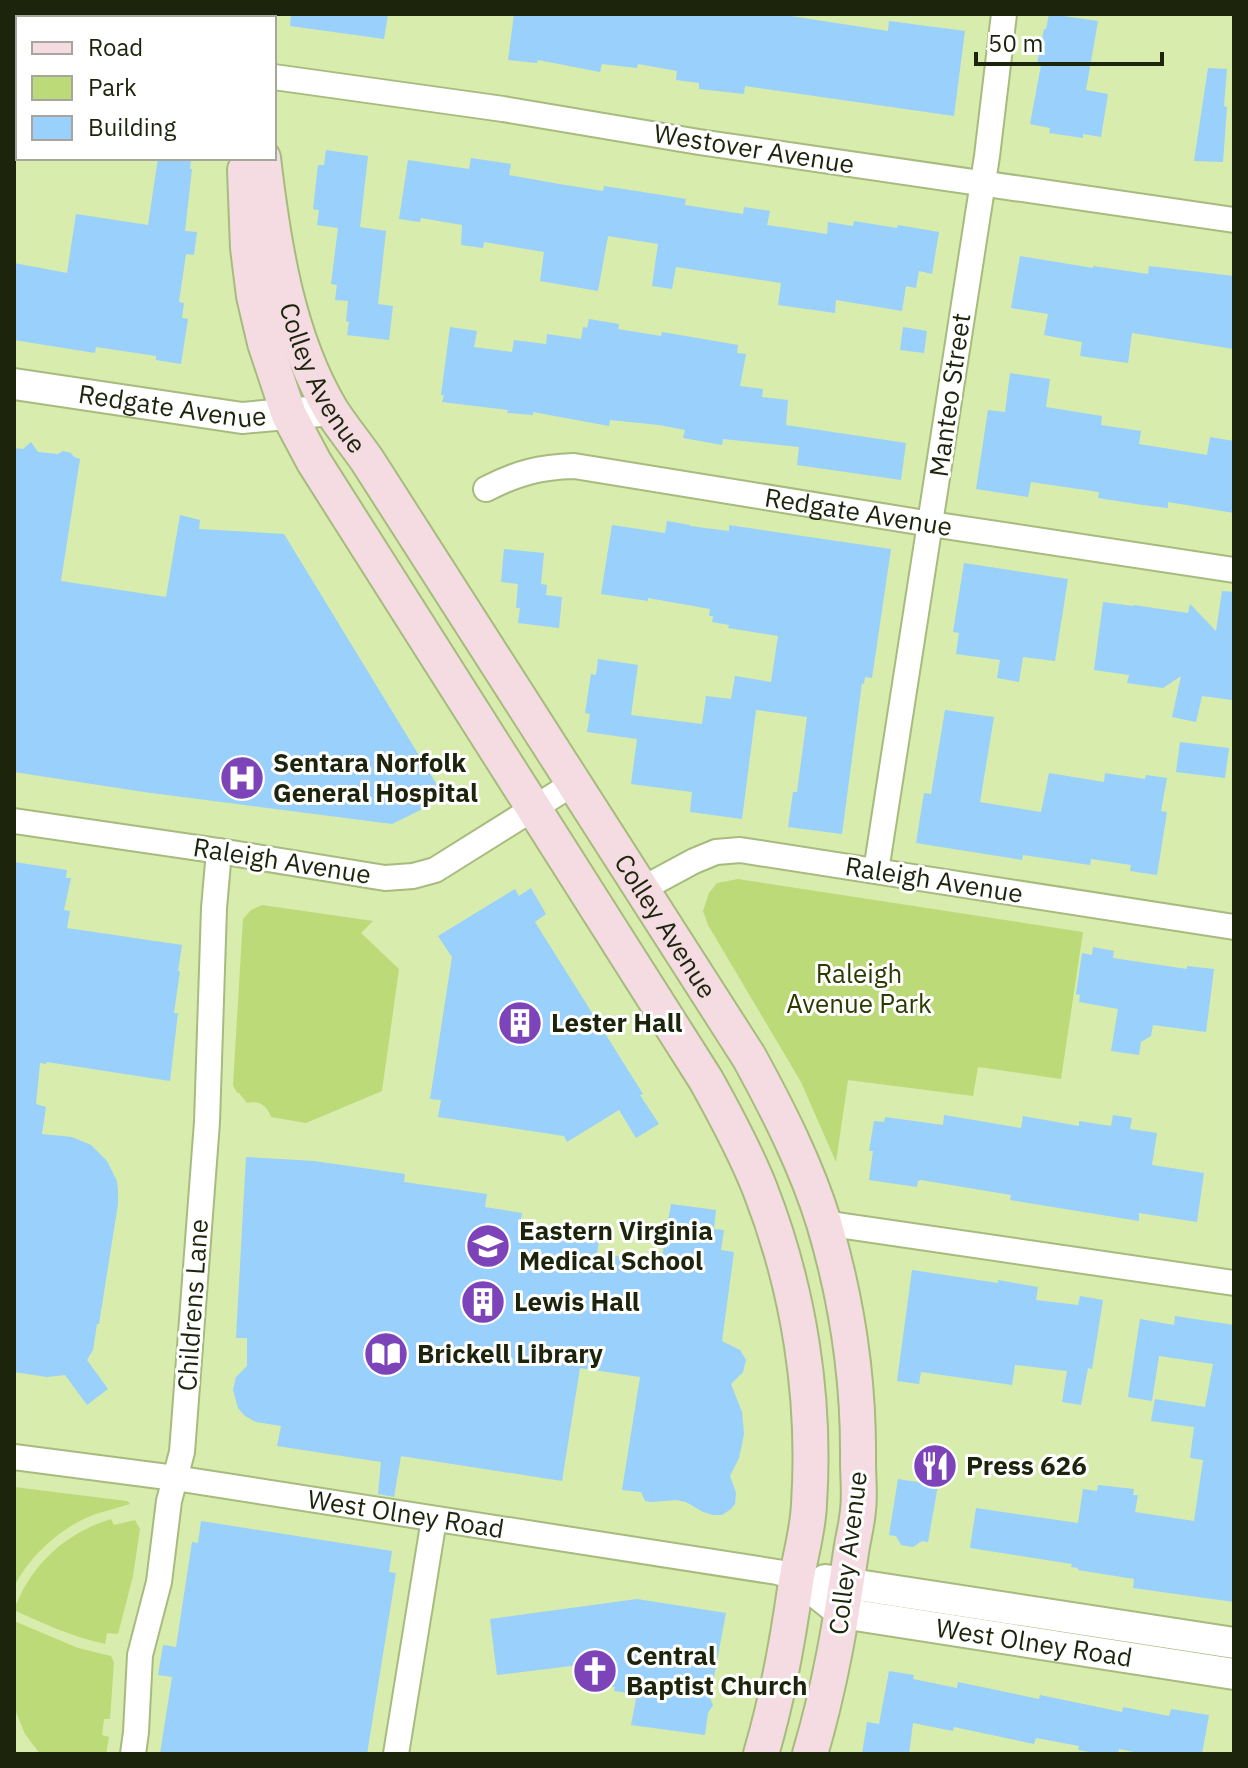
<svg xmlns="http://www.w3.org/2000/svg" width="1248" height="1768" font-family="'IBM Plex Sans',sans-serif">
	<rect width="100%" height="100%" fill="#d7ecad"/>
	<path fill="#bcda77" d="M738 879 1083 932 1061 1079 978 1067 973 1096 848 1080 836 1162 801 1082 708 925 703 911 709 893 717 883Z
		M262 905 373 921 361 933 399 969 382 1091 306 1123 271 1117C267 1105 259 1100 247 1103L239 1093H237L233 1085 243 919 251 910Z
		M14 1487 127 1501 130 1504C115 1509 97 1512 82 1520 54 1534 28 1559 14 1587Z
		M111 1519 114 1525 135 1520 140 1529 133 1576 118 1634 107 1633 105 1644C73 1637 44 1624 14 1610 30 1566 65 1533 111 1519Z
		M14 1621 78 1648 111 1656 114 1662 110 1719H104L102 1735 109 1737 106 1754H40L25 1734 14 1707Z"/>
	<path fill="#99d0fc" d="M291 14H388L384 39 290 26Z
		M514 14H778L888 31 889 21 965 31 954 116 745 86 744 94 699 89V83L676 80 677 71 638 64 637 68 602 64 600 72 538 60 537 63 508 60Z
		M1049 14 1098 21 1086 90 1108 94 1101 137 1083 134V138L1049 133 1050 128 1030 124 1041 65 1037 64 1044 29H1046Z
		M1208 68 1227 69 1224 106 1227 107 1223 162 1194 161Z
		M326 150 368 156 360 227 386 231 378 304 393 306 389 340 347 335 349 322 346 321 348 301 335 300 337 285 331 284 338 228 317 225 319 210 313 209 318 165H324Z
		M158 158H191L190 169H192L185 231 197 232 194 255 186 254 179 302 184 303 182 318 188 319 181 364 156 360V356L96 347 95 353 14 340V263L67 273 76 214 148 225Z
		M471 158 511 164 509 175 559 184 603 191 604 186 643 192 686 199 685 205 743 214 744 207 770 211 767 225 827 234 828 222 853 226 854 221 897 228 898 225 939 232 932 274 919 271 916 288 906 286 902 311 836 300 835 313 778 305 781 283 676 267 672 289 652 286 658 244 608 236 598 291 540 281 544 252 484 242 483 248 461 245 462 225 421 218 420 222 399 219 408 160 469 169Z
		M1020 256 1093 268V266L1148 274 1149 266 1234 276V349L1132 333 1128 363 1080 356 1082 342 1044 335 1048 314 1011 308Z
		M589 319 619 324 618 329 661 336 662 332 738 345 737 353 746 354 740 386 763 389 762 397 788 400 786 425 906 443 901 480 797 465 799 447 723 439 722 445 683 438 685 430 659 425 610 420 609 426 533 412V415L507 413 508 410 442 402 444 395H441L450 327 477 331 474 347 512 352 514 340 546 344 547 334 581 339 583 327 587 328Z
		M903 327 927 331 924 353 900 350Z
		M1010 373 1050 379 1046 407 1102 416 1101 425 1141 431 1139 444 1207 455 1210 437 1234 441V513L1168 502V508L1143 505 1098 498 1099 492 1031 482 1028 497 976 489 988 410 1005 412Z
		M31 442 38 452 58 454 63 451 71 453 74 457 80 459 61 581 166 597 180 515 200 520 199 529 284 534 445 798 392 824 144 792 14 772V448L23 449Z
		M667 521 690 525V526L729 531V525L891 549 872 678 865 677 864 684 862 683 842 834 788 827 793 792H797L807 717 756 710 742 819 690 812 692 792 631 784 637 739 587 732 590 714 585 713 591 674 596 675 598 659 638 665 631 715 702 724 706 696 731 699 735 676 771 682 778 636 728 628 729 625 712 622 713 616H709L710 609 648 598V601L601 594 612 525 665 533Z
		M504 549 544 553 541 584 547 585 546 595 562 597 559 628 518 623 520 608H516L518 584 501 582Z
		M964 563 1068 579 1055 661 1023 657 1019 682 997 678 1000 660 956 654 959 633 953 632Z
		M1222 591 1234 592V683L1232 700 1202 696 1196 722 1172 717 1181 676 1163 688 1127 683 1129 675 1094 670 1103 602 1133 606 1134 605 1188 613 1190 604 1216 631Z
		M945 710 994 717 980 802 1041 812 1049 773 1104 782 1105 773 1145 779 1146 775 1167 778 1161 811 1167 812 1157 875 1130 871 1131 865 1091 859 1090 865 1023 855 1022 860 916 843 924 793 931 794Z
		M1180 742 1229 748 1225 778 1176 772Z
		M14 862 67 870 66 878H71L64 910 70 911 67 928 182 945 178 971H180L174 1013H178L170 1081 47 1062 46 1064 40 1063 36 1104 46 1107 42 1134 72 1137 91 1145 107 1161 117 1181 118 1191V1204L99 1324H97L93 1350 87 1360 108 1389 87 1405 65 1375 47 1377 14 1372Z
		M531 888 546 914 535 922 643 1094 640 1095 659 1124 636 1138 619 1110 567 1142 564 1136 438 1117 441 1100 430 1099 452 957 438 936 515 889 519 896Z
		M1093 947 1114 951 1113 958 1187 969V966L1214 969 1206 1032 1153 1025 1151 1036 1141 1042 1139 1055 1111 1051 1118 1009 1079 1002 1080 995 1076 994 1082 953 1092 955Z
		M944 1115 1021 1128 1023 1116 1079 1126V1121L1111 1126 1113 1115 1132 1118 1130 1129 1157 1133 1152 1165 1204 1173 1197 1222 1139 1213V1221L1010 1200 1011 1195 921 1180 918 1181 917 1187 869 1180 873 1151H869L874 1121 884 1122 885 1117 943 1125Z
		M246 1157 314 1161 405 1174 404 1182 487 1194 485 1207 522 1213 519 1229 599 1241 597 1253 661 1263 671 1204 716 1210 714 1229 724 1230 721 1250 734 1252 722 1341 740 1350 746 1360 743 1372 731 1384 742 1412 744 1434 739 1458 730 1476 736 1493 735 1504 731 1509 722 1515H713L703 1512 686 1502 676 1500 651 1502 645 1501 641 1492 622 1490 640 1377 580 1368 562 1481 401 1456 394 1497 378 1494 381 1462 277 1446 281 1426 256 1422 245 1416 238 1408 233 1390 236 1377 247 1366V1338H236Z
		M912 1270 998 1283V1280L1038 1287 1036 1300 1078 1305 1080 1296 1103 1300 1092 1369 1088 1368 1081 1405 1062 1402 1067 1371 1015 1365 1012 1385 921 1372 919 1384 897 1381Z
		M1175 1316 1234 1325V1602L1133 1588 1134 1579 1078 1570V1568L1071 1567 1072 1564 970 1548 976 1508 1078 1523 1083 1489 1097 1491 1098 1485 1134 1489 1133 1495H1138L1135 1512 1194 1521 1203 1460 1190 1458 1194 1427 1151 1421 1155 1399 1205 1407 1213 1364 1159 1356 1152 1401 1128 1397 1140 1319 1174 1325Z
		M898 1479 938 1485 928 1542 922 1541 913 1547 901 1545 896 1536 889 1535Z
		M201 1521 392 1551 389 1572 396 1573 367 1754H160L172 1677 158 1675 163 1645 176 1647 192 1542 198 1543Z
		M637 1599 726 1613 710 1698 713 1705 708 1713 705 1735 631 1725 637 1694 614 1691 615 1687 607 1686 612 1661 497 1675 490 1619Z
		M889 1671 914 1675 913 1679 957 1688 958 1682 1039 1699 1040 1695 1122 1712 1123 1707 1169 1716 1171 1709 1209 1715 1202 1754H1144L1119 1749 1118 1754H1102L1078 1750 1079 1746 1036 1738 1034 1744 954 1727 953 1731 913 1723 909 1754H862L867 1722 879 1724Z"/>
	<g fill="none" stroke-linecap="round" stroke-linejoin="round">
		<g stroke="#a7bb7e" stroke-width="28">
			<g id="minor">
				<path d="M14 37 18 38"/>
				<path d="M274 77 503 109 699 142 1234 220"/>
				<path id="s1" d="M486 489C517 473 540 467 574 466L931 524 1234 570"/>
				<path d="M14 821 219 851 385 878 413 876 435 870 574 783"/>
				<path d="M876 871 987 156 1004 14"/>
				<path d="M642 889 694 861 716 852 740 850 1234 927"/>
				<path d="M824 1223 1234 1283"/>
				<path id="s2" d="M14 1457 175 1478 777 1572 797 1577"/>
				<path d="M133 1754 136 1732 140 1655 159 1582 169 1501 182 1452 207 1122 214 908 219 851"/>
				<path d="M396 1754 434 1519"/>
			</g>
		</g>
		<g stroke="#a7bb7e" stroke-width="34">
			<g id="tertiary">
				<path id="s3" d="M14 384 242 418 332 410"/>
				<path id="s4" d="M797 1577 842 1613 1234 1674"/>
				<path d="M825 1580 1234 1643"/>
			</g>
		</g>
		<g stroke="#a7bb7e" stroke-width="38">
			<g id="secondary">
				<path d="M257 18V14"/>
				<path id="s5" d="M263 158C273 243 287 336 331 410 342 427 355 443 367 460L749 1057C778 1110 806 1165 824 1223 847 1300 859 1381 858 1462 858 1478 860 1494 858 1510 857 1524 853 1538 851 1552 841 1621 830 1687 810 1754"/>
				<path d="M245 170 248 248 254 296 265 343 289 415 314 462 706 1080C726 1116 745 1151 760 1189 799 1289 816 1397 809 1504 808 1531 800 1556 796 1582 788 1640 778 1697 761 1754"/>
			</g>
		</g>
		<use href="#minor" stroke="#fff" stroke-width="24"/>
		<use href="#tertiary" stroke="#fff" stroke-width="30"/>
		<use href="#secondary" stroke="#f4dce2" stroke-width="34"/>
	</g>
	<defs>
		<g id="hospital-disc" transform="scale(2.3)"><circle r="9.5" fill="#7d43b9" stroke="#fff"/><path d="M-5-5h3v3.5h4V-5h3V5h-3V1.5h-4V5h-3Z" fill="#fff"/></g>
		<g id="building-disc" transform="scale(2.3)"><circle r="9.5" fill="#7d43b9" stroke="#fff"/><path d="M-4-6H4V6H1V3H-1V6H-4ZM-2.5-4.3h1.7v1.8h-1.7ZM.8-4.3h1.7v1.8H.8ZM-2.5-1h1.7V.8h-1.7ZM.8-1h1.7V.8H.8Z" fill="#fff"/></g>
		<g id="university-disc" transform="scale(2.3)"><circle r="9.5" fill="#7d43b9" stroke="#fff"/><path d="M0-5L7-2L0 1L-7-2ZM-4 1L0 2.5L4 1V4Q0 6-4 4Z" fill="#fff"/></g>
		<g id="library-disc" transform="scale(2.3)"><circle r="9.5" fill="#7d43b9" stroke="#fff"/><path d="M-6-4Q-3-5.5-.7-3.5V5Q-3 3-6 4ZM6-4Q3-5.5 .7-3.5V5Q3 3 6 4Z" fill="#fff"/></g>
		<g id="restaurant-disc" transform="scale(2.3)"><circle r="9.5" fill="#7d43b9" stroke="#fff"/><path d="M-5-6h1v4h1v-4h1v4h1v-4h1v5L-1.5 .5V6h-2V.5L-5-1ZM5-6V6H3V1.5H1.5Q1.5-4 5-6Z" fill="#fff"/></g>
		<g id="church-disc" transform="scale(2.3)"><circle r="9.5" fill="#7d43b9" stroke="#fff"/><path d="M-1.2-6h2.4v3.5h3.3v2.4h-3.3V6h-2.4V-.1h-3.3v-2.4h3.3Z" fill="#fff"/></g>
	</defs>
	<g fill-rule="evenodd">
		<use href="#hospital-disc" x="242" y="778"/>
		<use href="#building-disc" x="520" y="1023"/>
		<use href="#university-disc" x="488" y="1246"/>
		<use href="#building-disc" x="483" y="1302"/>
		<use href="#library-disc" x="386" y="1354"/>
		<use href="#restaurant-disc" x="935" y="1466"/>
		<use href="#church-disc" x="595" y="1671"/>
	</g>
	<g text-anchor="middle" stroke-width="6" stroke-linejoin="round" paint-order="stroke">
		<g font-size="26" fill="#1d240c" stroke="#fff">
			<text transform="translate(754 149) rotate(9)" y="9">Westover Avenue</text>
			<text dy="9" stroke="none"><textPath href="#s5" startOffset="230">Colley Avenue</textPath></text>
			<text transform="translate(950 395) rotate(-82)" y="9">Manteo Street</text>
			<text dy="9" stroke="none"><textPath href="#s3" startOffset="160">Redgate Avenue</textPath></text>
			<text dy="9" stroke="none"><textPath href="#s1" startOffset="380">Redgate Avenue</textPath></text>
			<text transform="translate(282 861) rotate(9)" y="9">Raleigh Avenue</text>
			<text transform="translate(934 880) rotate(9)" y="9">Raleigh Avenue</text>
			<text dy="9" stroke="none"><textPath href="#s5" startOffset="878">Colley Avenue</textPath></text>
			<text transform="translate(193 1305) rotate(-86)" y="9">Childrens Lane</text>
			<text dy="9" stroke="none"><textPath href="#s2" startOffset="396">West Olney Road</textPath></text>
			<text transform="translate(848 1553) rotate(-83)" y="9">Colley Avenue</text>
			<text dy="9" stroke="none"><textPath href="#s4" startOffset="252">West Olney Road</textPath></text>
		</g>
		<g font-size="26" font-weight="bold" fill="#1d240c" stroke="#fff" text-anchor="start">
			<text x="273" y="772">Sentara Norfolk<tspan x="273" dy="30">General Hospital</tspan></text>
			<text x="551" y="1032">Lester Hall</text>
			<text x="519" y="1240">Eastern Virginia<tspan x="519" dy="30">Medical School</tspan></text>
			<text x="514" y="1311">Lewis Hall</text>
			<text x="417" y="1363">Brickell Library</text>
			<text x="966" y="1475">Press 626</text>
			<text x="626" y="1665">Central<tspan x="626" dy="30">Baptist Church</tspan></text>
		</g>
		<g font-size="26" fill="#2c3a00" stroke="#fff">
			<text x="859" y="983">Raleigh<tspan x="859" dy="30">Avenue Park</tspan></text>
		</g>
	</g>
	<rect width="1248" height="1768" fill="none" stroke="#1d240c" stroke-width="32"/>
	<rect x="16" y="16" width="260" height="144" fill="#ffffff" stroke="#a5a79e" stroke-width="2"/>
	<rect x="32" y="42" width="40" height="12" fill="#f4dce2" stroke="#a5a79e" stroke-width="2"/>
	<text x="88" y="56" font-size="24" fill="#1d240c">Road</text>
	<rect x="32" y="76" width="40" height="24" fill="#bcda77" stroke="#a5a79e" stroke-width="2"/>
	<text x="88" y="96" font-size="24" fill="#1d240c">Park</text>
	<rect x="32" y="116" width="40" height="24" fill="#99d0fc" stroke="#a5a79e" stroke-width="2"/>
	<text x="88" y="136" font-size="24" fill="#1d240c">Building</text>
	<path d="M976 52v12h186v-12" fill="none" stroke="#1d240c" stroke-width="4"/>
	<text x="988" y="52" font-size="24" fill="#1d240c" stroke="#ffffff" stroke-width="6" paint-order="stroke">50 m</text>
</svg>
